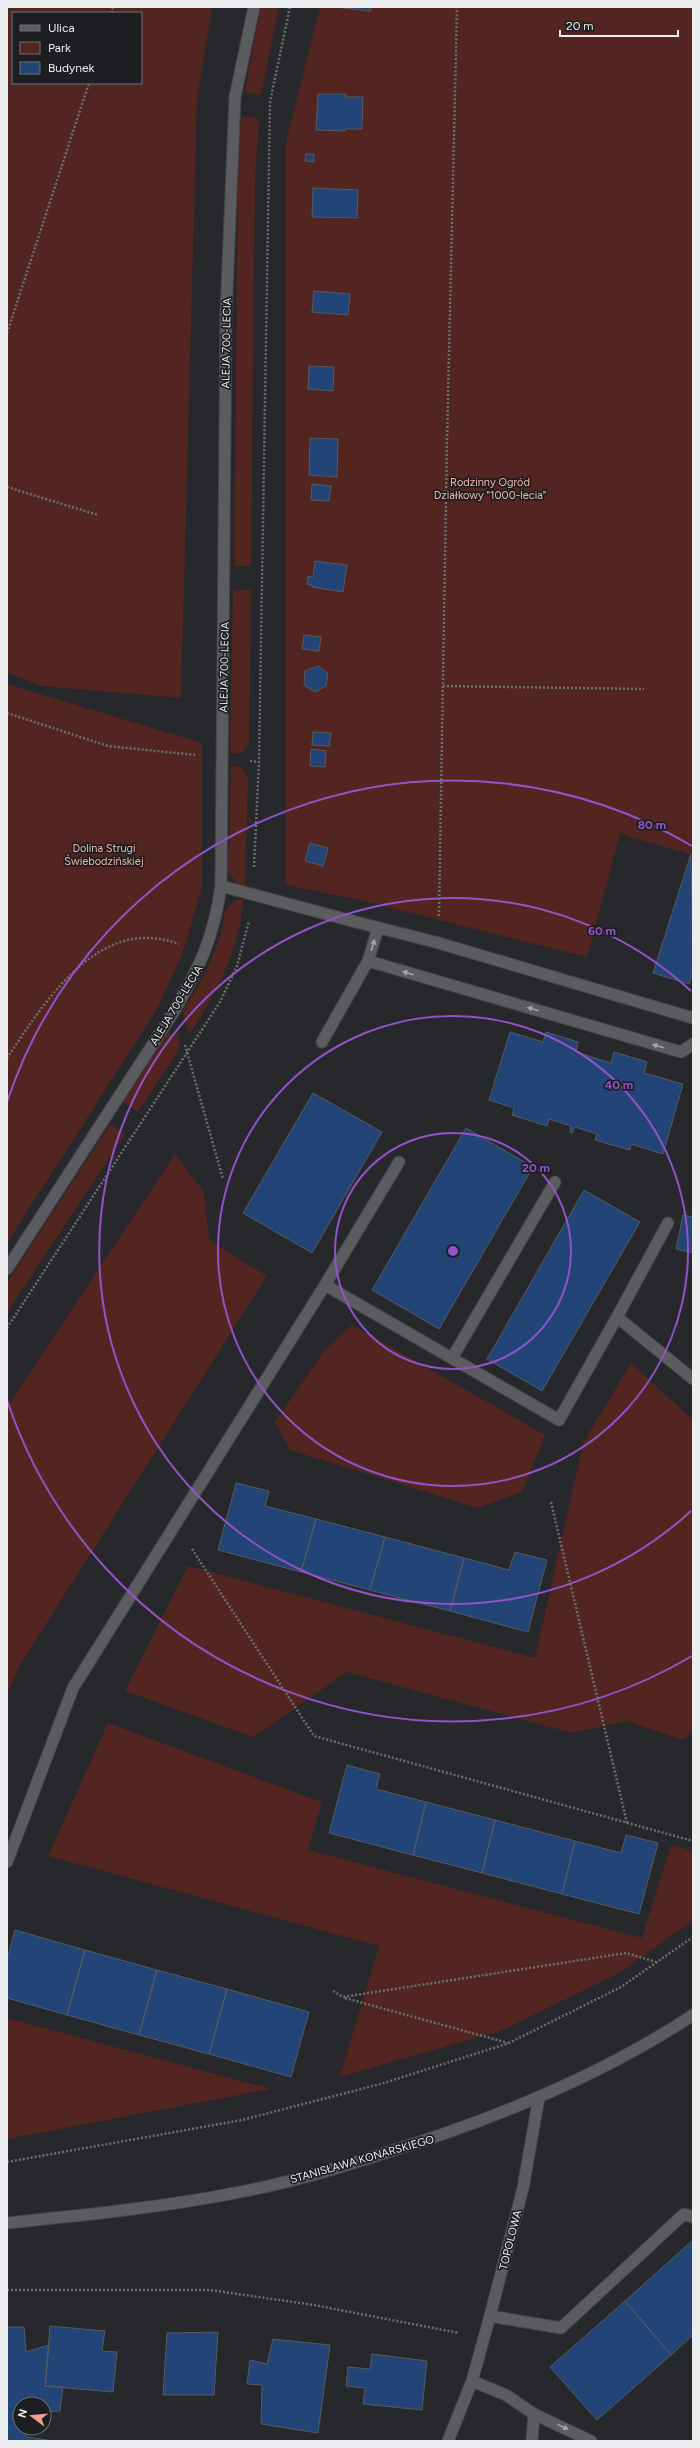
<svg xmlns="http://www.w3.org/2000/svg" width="700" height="2448" font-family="Figtree,sans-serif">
	<rect width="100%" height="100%" fill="#26282b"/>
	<path fill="#522520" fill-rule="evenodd" d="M7 7H212L197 100 181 698 41 686 7 672ZM13 13H141V83H13Z
		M260 7H279L261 95 245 92Z
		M320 7H693V855L620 834 587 957 364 901 286 885V142Z
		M241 116 259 119 255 178 251 566H234L238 164Z
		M233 590H251L249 743C244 752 241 754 230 753Z
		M7 684 202 743V887L183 952 157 1009 7 1243Z
		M231 766C241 766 244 768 248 777L245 887 239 886 228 872Z
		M235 900H243C240 950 216 993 189 1035L182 1011C202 983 222 944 225 910Z
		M168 1033H175L178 1035 180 1048 138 1112 123 1102Z
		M110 1124 125 1134 7 1313V1283Z
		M175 1154 204 1192 209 1240 267 1276 18 1668 7 1695V1407Z
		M352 1325 545 1435 522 1492 478 1508 290 1450 275 1422 324 1351Z
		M631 1363 693 1420V1730L683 1740 626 1721 572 1733 347 1672 253 1737 125 1691 188 1566 535 1658 583 1443Z
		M108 1723 322 1802 308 1850 642 1938 671 1845 693 1851V1921L615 1975 503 2030 340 2077 379 1946 48 1856Z
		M7 2018 271 2089 7 2139Z"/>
	<path fill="#247" stroke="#575a5d" d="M335 7H371L370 11Z
		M318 94H346L347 97H363L362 129H345V131L316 130Z
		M306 154H314V162L305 161Z
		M313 188 358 190 357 218 312 217Z
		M314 291 350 294 348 315 312 312Z
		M309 366 334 367 333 391 308 389Z
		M310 438 338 439 337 477 309 475Z
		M312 484 331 486 329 501 311 500Z
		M315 561 347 565 343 592 312 587V585L307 584 308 576 313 577Z
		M304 635 321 637 319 651 302 649Z
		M318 666 328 674 326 686 315 692 304 685 305 671Z
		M313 732 331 733 329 746 312 745Z
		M311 749 326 751 325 767 310 766Z
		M310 843 328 848 323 866 305 861Z
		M691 854 693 971 689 984 653 973Z
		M510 1032 543 1042 546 1032 578 1042 576 1052 611 1063 614 1052 647 1062 644 1073 683 1084 663 1154 631 1144 630 1150 595 1140 597 1134 575 1127 572 1133 570 1132 571 1126 549 1119 547 1126 512 1115 514 1108 489 1100Z
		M313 1093 382 1132 312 1253 243 1213Z
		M466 1128 533 1167 439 1329 372 1290Z
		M584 1190 640 1222 542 1391 487 1359Z
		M683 1215 693 1217V1253L676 1249Z
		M236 1483 269 1491 265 1506 316 1519 301 1572 218 1550Z
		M316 1519 385 1537 370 1590 301 1572Z
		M385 1537 464 1558 450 1611 370 1590Z
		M515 1552 547 1560 528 1632 450 1611 464 1558 509 1570Z
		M347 1765 380 1774 376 1789 426 1802 413 1855 329 1833Z
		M426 1802 495 1820 482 1873 413 1855Z
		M495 1820 575 1841 562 1894 482 1873Z
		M626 1835 658 1843 639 1914 562 1894 575 1841 621 1853Z
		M15 1930 85 1950 67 2015 7 1998V1960Z
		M85 1950 157 1970 139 2035 67 2015Z
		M157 1970 227 1989 209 2054 139 2035Z
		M227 1989 309 2012 291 2077 209 2054Z
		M693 2240V2335L671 2355 625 2301Z
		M625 2301 671 2355 597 2420 550 2367Z
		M50 2326 105 2331 102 2351 117 2352 113 2392 45 2386Z
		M7 2327H24L26 2352 49 2345 45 2386 63 2387 60 2411 44 2412V2404H20V2428H27L26 2437 54 2441H7Z
		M218 2332 214 2395H163L167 2333Z
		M273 2339 330 2345 318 2433 261 2424 262 2385 247 2384 250 2360 267 2364Z
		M372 2354 427 2361 422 2410 363 2404 365 2388 346 2386 348 2367 370 2369Z"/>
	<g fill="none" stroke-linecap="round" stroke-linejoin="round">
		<g stroke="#444648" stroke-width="13">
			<path id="service" d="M325 1285 559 1420 617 1317 693 1379
				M617 1317 668 1223
				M452 1358 555 1182
				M7 1862 73 1688 325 1285 399 1162
				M490 2316 561 2328 684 2214 693 2217
				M534 2414 591 2441"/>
		</g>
		<g stroke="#444648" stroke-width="13">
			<path id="pedestrian" d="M221 886 352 921
				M7 1269 173 1013C199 968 214 938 221 886L226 314 235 97 254 7"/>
		</g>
		<g stroke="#444648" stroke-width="13">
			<path id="minor" d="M352 921 435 942 693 1018
				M368 961 681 1052 693 1044
				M322 1042 368 961 378 928
				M472 2381 506 2395 534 2414 532 2441
				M448 2441 472 2381 490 2316 523 2188 539 2097"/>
		</g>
		<g stroke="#444648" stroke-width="13">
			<path id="tertiary" d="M7 2223C86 2215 166 2207 245 2191 292 2182 339 2168 385 2153 492 2120 599 2077 693 2015"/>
		</g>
		<path stroke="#6c6e71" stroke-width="2.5" stroke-dasharray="2 2" stroke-linecap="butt" d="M111 13 113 7
			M7 333 89 83
			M7 487 98 515
			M443 686 644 689
			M7 713 108 746 195 755
			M250 761 259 762
			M254 867 259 762 270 102 290 7
			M439 916 447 440 457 7
			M185 1045 223 1179
			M7 1058C45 1002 98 914 179 944
			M7 1328 220 1002 237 966 249 921
			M551 1502 627 1823
			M192 1549 314 1736 693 1841
			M333 1991 343 1997 626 1953 656 1962
			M345 1998 508 2043
			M7 2162 242 2120 384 2083 509 2043 621 1987 693 1937
			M7 2290H210L314 2305 459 2333"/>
		<use href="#service" stroke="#5a5c5f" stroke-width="11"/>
		<use href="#pedestrian" stroke="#5a5c5f" stroke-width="11"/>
		<use href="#minor" stroke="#5a5c5f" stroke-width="11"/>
		<use href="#tertiary" stroke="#5a5c5f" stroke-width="11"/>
	</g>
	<defs><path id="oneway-solid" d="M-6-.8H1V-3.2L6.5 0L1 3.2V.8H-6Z"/></defs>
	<g fill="#a3a4a7">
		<use href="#oneway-solid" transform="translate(373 945) rotate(-74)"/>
		<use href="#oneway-solid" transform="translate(408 973) rotate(-164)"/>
		<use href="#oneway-solid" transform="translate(533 1009) rotate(-164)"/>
		<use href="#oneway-solid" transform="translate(658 1046) rotate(-164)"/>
		<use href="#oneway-solid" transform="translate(563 2427) rotate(26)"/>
	</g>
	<g fill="none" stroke="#9253c9" stroke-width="2">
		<circle cx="453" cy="1251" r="118"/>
		<circle cx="453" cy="1251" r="235"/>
		<path d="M691 1511A353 353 0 1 1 691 991"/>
		<path d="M692 1656A470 470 0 0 1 7 1400M7 1102A470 470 0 0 1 692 846"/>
	</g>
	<g text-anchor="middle" stroke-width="3.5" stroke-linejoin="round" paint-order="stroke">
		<g font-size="11" fill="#ecedef" stroke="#1d1e21">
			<text transform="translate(226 343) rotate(-89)" y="4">ALEJA 700-LECIA</text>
			<text transform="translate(224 667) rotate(-89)" y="4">ALEJA 700-LECIA</text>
			<text transform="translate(176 1005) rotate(-59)" y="4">ALEJA 700-LECIA</text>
			<text transform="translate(362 2159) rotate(-16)" y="4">STANISŁAWA KONARSKIEGO</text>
			<text transform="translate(510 2240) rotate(-76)" y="4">TOPOLOWA</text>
		</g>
		<g font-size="11" fill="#f4b5ac" stroke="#1d1e21">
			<text x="490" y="486">Rodzinny Ogród<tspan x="490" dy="13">Działkowy "1000-lecia"</tspan></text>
			<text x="104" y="852">Dolina Strugi<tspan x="104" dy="13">Świebodzińskiej</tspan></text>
		</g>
	</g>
	<circle cx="453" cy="1251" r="6" fill="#9253c9" stroke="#1d1e21" stroke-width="2"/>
	<g font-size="12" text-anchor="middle" font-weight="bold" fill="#9253c9" stroke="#1d1e21" stroke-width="3.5" stroke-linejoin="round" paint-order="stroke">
		<text x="652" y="829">80 m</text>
		<text x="602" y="935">60 m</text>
		<text x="619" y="1089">40 m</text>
		<text x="536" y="1172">20 m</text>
	</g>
	<rect width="700" height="2448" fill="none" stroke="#ecedef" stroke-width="16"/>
	<rect x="12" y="12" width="130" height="72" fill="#1d1e21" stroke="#707173"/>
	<rect x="20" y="25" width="20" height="6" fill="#5a5c5f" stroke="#707173"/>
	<text x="48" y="32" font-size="12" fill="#ecedef">Ulica</text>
	<rect x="20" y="42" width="20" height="12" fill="#522520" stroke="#707173"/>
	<text x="48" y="52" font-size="12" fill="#ecedef">Park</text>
	<rect x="20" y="62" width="20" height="12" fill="#224477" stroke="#707173"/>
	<text x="48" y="72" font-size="12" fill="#ecedef">Budynek</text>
	<g transform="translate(32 2416) rotate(286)"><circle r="19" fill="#1d1e21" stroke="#707173"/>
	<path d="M0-3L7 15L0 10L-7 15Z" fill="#f59c91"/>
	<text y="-6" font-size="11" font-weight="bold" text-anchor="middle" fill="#ecedef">N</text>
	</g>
	<path d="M560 30v6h118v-6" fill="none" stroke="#ecedef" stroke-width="2"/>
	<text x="566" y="30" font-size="12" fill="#ecedef" stroke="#1d1e21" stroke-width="3" paint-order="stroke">20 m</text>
</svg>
